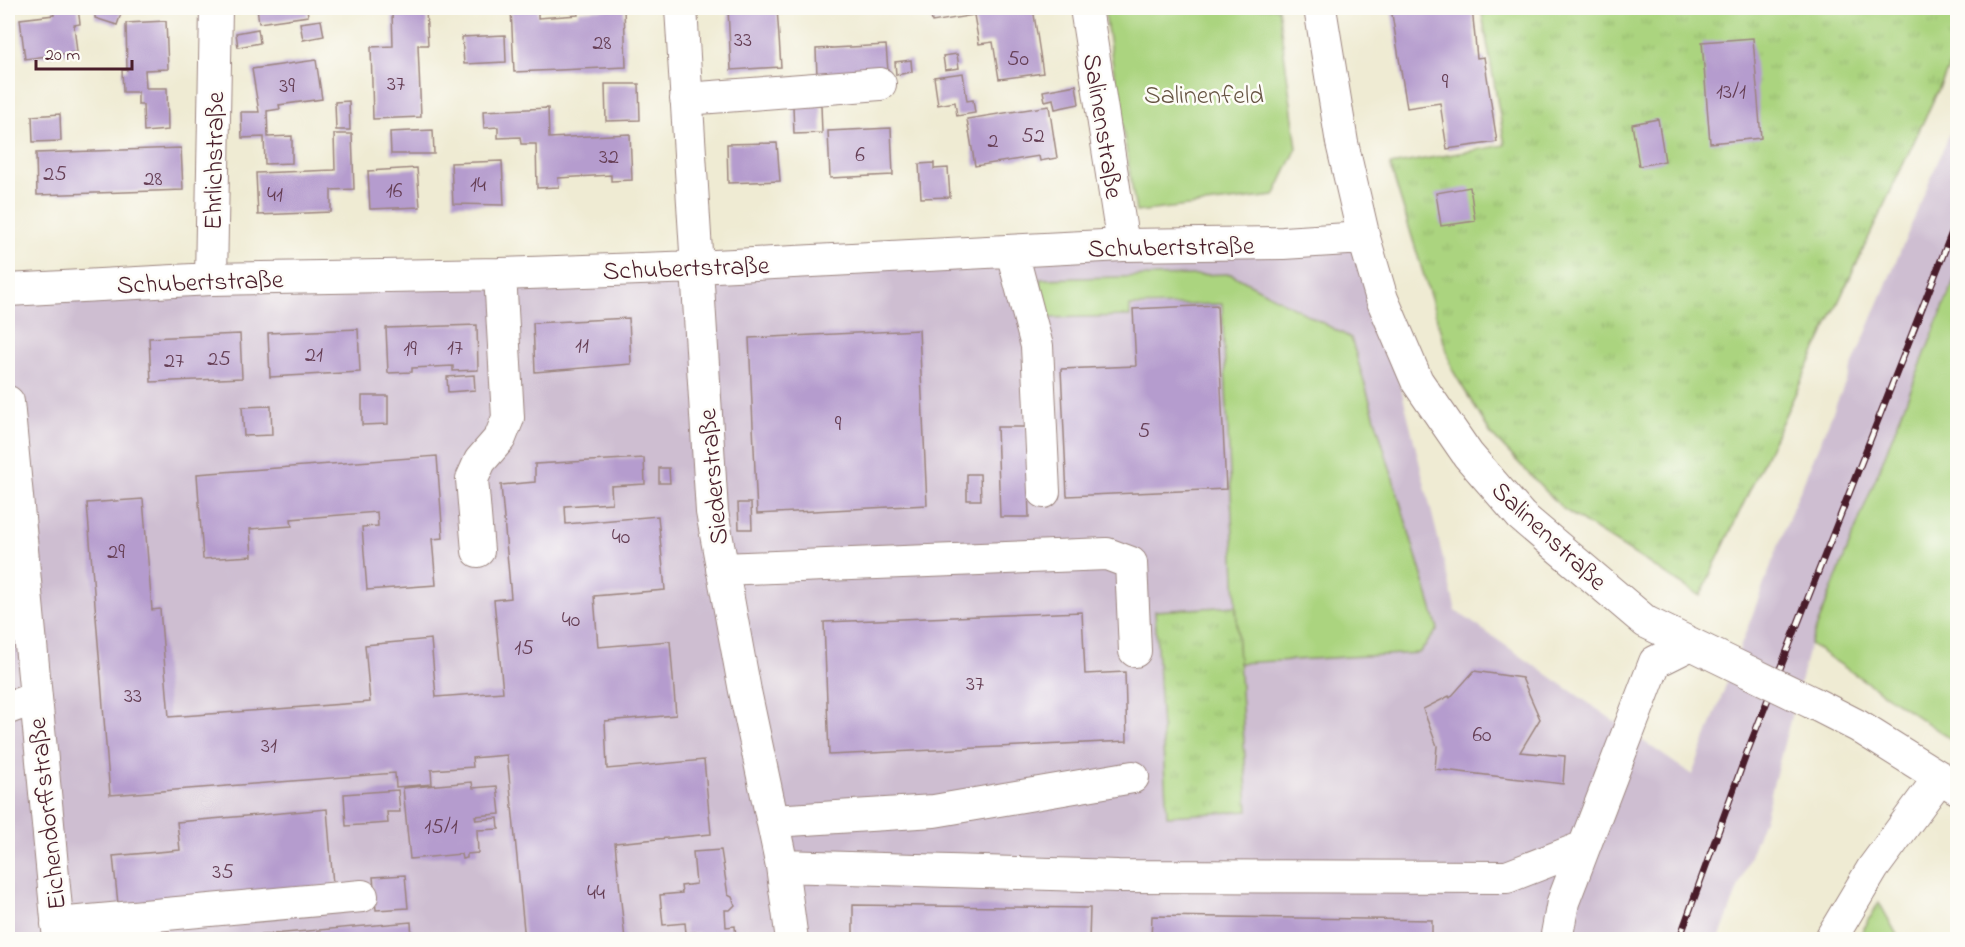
<svg xmlns="http://www.w3.org/2000/svg" width="1965" height="947" font-family="'Indie Flower',sans-serif">
	<defs>
		<pattern id="grass-tufts" width="24" height="20" patternUnits="userSpaceOnUse" patternTransform="scale(1.5)"><rect width="24" height="20" fill="#abd47f"/><path d="M3 7l-1-3M5 7V3M7 7l1-3M15 17l-1-3M17 17v-4M19 17l1-3" fill="none" stroke="#95b66e"/></pattern>
	</defs>
	<rect width="100%" height="100%" fill="#fdfcf7"/>
	<filter id="ink" filterUnits="userSpaceOnUse"><feTurbulence type="fractalNoise" baseFrequency=".0167" numOctaves="2"/><feDisplacementMap in="SourceGraphic" scale="12" xChannelSelector="R" yChannelSelector="G"/><feConvolveMatrix kernelMatrix="1 2 1 2 8 2 1 2 1" color-interpolation-filters="sRGB"/></filter>
	<filter id="wash" filterUnits="userSpaceOnUse"><feTurbulence type="fractalNoise" baseFrequency=".008" numOctaves="4" result="noise"/><feDisplacementMap in="SourceGraphic" scale="24" xChannelSelector="R" yChannelSelector="G"/><feGaussianBlur stdDeviation="1.35" result="paint"/><feColorMatrix in="noise" values="0 0 0 0 0 0 0 0 0 0 0 0 0 0 0 0 0 1.4 0 .05"/><feComposite in="paint" operator="in"/></filter>
	<g filter="url(#wash)">
		<rect width="100%" height="100%" fill="#efebd3"/>
		<path fill="#cebed1" d="M1957 116V273L1810 644 1765 816 1719 939 8 940V290L1364 238 1456 611 1692 775 1793 507Z"/>
		<path fill="url(#grass-tufts)" stroke="#7a7a55" stroke-width="1.5" d="M1481 8H1957V50L1700 596 1563 509 1491 434 1453 371 1390 165 1505 145Z
			M1236 606 1248 811 1167 816 1155 611Z
			M1879 902 1897 935 1894 939H1858Z"/>
		<path fill="#abd47f" stroke="#7a7a55" stroke-width="1.5" d="M1104 8H1278L1297 148 1274 196 1136 212Z
			M1957 273 1958 743H1957L1810 644Z
			M1231 274 1351 338 1438 629 1419 653 1239 663 1222 304 1130 306V316L1045 318 1040 279Z"/>
		<g id="blocks">
			<path fill="#b59cce" d="M53 8H78L80 24 74 25 77 52 25 59 20 19 54 15Z
				M95 8H123L117 25 95 18Z
				M257 8H307L308 16 259 23Z
				M511 8H538V18L578 15V11L624 8 626 67 514 72Z
				M728 8H777L781 67 731 70Z
				M930 8H1033L1043 73 999 79 993 42 979 44 974 15 932 22Z
				M1391 8H1472L1477 58 1484 57 1497 142 1447 149 1440 103 1407 108Z
				M426 10 428 45H418L421 117 373 119 371 47 393 46 392 12Z
				M321 20 324 36 303 40 300 23Z
				M166 21 168 69 145 70 146 88H167L168 130 144 132 143 105H138V92H123L122 70H127L126 23Z
				M258 29 260 43 238 47 236 33Z
				M505 35 506 62 464 64 462 37Z
				M1753 38 1761 138 1710 143 1702 42Z
				M886 45 888 71 817 76 816 49Z
				M957 54 959 68 945 70 943 56Z
				M316 60 322 99 279 105 280 109 267 111 268 137 292 136V163L265 164 264 137 242 138 241 112H259L252 69Z
				M911 60 912 72 896 75 895 62Z
				M963 73 967 101 973 100 975 113 957 116 955 102 938 105 934 77Z
				M605 84H639L640 120 606 121Z
				M1076 85 1079 104 1055 109 1053 99 1045 101 1043 91Z
				M349 101 350 130H336L335 102Z
				M821 105 822 133 794 134 793 106Z
				M1049 106 1057 158 1040 161 1039 156 975 166 967 119Z
				M548 108 549 138 630 134 632 180 611 181V175L558 178 559 187 537 188 536 144H521L520 137 498 138V127L484 128 483 111Z
				M60 114 61 141 33 142 32 116Z
				M1658 119 1665 161 1639 166 1632 124Z
				M891 128 893 175 830 178 828 131Z
				M433 130 434 154H391L390 132Z
				M334 134H352L354 189 331 190V212L258 215 256 173 335 170Z
				M777 143 780 181 728 183 727 144Z
				M181 148 183 190 37 195 36 153Z
				M502 161 504 205 453 204 451 163Z
				M934 163V169L948 168 950 197 921 198 919 164Z
				M417 168 420 207 370 209 368 171Z
				M1470 187 1475 221 1441 226 1436 193Z
				M1217 305 1226 489 1067 496 1061 369 1136 366 1133 309Z
				M629 318 631 364 535 372 533 323Z
				M477 325 478 370 453 371V366L433 367 412 368V372L388 373 386 328Z
				M358 329 360 372 270 377 268 333Z
				M919 330 927 505 757 514 749 338Z
				M240 334 242 378 151 382 149 338Z
				M474 375 475 390 448 392 447 377Z
				M362 396H388V424L362 425Z
				M271 406 272 435 244 436 242 407Z
				M997 427H1026L1029 517H1000Z
				M437 456 443 538 432 539 436 585 367 590 362 527 378 526 377 512 291 519 292 526 250 529 252 556 203 559 197 474Z
				M644 458 645 484 611 486 612 503 565 506 566 524 658 516 665 590 594 596 598 647 670 641 676 715 605 721 607 769 704 760 711 834 615 843 625 940H525L507 755 472 758 473 767 431 770 432 784 396 787 395 773 110 795 87 503 143 499 152 610 160 609 169 717 370 702 365 645 431 639 436 697 503 692 494 600 511 598 501 485 535 482V464Z
				M659 468H669L670 483H659Z
				M967 474H980L981 500H967Z
				M738 503H751L752 529H739Z
				M1082 612 1085 674 1125 672 1127 741 829 755 824 622Z
				M1474 671 1522 678 1540 719 1520 752 1565 756 1563 784 1435 769 1437 746 1423 709 1449 696 1450 698Z
				M472 782 473 788 497 786 500 814 475 816 476 820 498 818 499 829 477 830 478 853 467 854V858L462 859 461 854 410 859 403 788Z
				M398 790 400 812H387L388 823 346 826 344 794Z
				M327 809 333 885 118 904 113 856 180 850 177 822Z
				M721 850 728 895 732 897 735 905 730 910H725L726 927 735 926 736 940H699V932L686 933 685 923 663 925 660 895 682 893 681 886 696 884 693 852Z
				M405 875 408 908 376 910 373 877Z
				M853 905 1090 908 1089 940H853Z
				M1152 916 1432 920V940H1151Z
				M411 922 412 940H226V938Z"/>
		</g>
	</g>
	<g filter="url(#ink)">
		<use href="#blocks" fill-opacity="0" stroke="#9c857f" stroke-width="1.5"/>
		<g fill="none" stroke-linecap="round" stroke-linejoin="round">
			<g stroke="#9c857f" stroke-width="34">
				<path id="minor" d="M681 8 712 512 745 691 782 866 792 940
					M1086 8 1123 245
					M1320 8 1342 143 1364 238 1382 299 1417 381 1468 455 1521 516 1646 622 1749 672
					M686 99 880 84
					M1012 252 1037 346 1044 492
					M211 279 216 8
					M8 290 211 279 500 274 696 267 1123 245 1283 243 1364 238
					M8 402 59 940
					M478 551 472 479 480 461 500 438 508 418 500 274
					M722 569 1107 554 1131 563 1135 651
					M1813 703 1858 726 1957 788
					M8 708 35 698
					M773 821 934 811 1133 777
					M782 866 1118 876 1507 877 1584 847
					M57 924 362 896
					M1556 940 1563 902 1655 662 1689 645
					M1830 940 1873 868 1940 777"/>
			</g>
			<use href="#minor" stroke="#fff" stroke-width="32"/>
			<g stroke="#4a1f2b" stroke-width="7">
				<path id="rail" d="M1679 940 1746 755 1958 217"/>
			</g>
			<use href="#rail" stroke="#fdfcf7" stroke-width="4.5" stroke-dasharray="14" stroke-linecap="butt"/>
			<g stroke="#9c857f" stroke-width="34" stroke-linecap="butt">
				<path id="minor-bridge" d="M1749 672 1813 703"/>
			</g>
			<use href="#minor-bridge" stroke="#fff" stroke-width="32"/>
		</g>
	</g>
	<g text-anchor="middle" stroke-width="5" stroke-linejoin="round" paint-order="stroke">
		<g font-size="22" fill="#653e54">
			<text x="743" y="46">33</text>
			<text x="602" y="49">28</text>
			<text x="1018" y="65">50</text>
			<text x="1445" y="88">9</text>
			<text x="396" y="90">37</text>
			<text x="287" y="92">39</text>
			<text x="1731" y="98">13/1</text>
			<text x="1033" y="142">52</text>
			<text x="993" y="147">2</text>
			<text x="860" y="161">6</text>
			<text x="609" y="163">32</text>
			<text x="55" y="180">25</text>
			<text x="153" y="185">28</text>
			<text x="478" y="191">14</text>
			<text x="394" y="197">16</text>
			<text x="275" y="201">41</text>
			<text x="582" y="352">11</text>
			<text x="455" y="354">17</text>
			<text x="410" y="355">19</text>
			<text x="314" y="361">21</text>
			<text x="219" y="365">25</text>
			<text x="174" y="367">27</text>
			<text x="838" y="430">9</text>
			<text x="1144" y="437">5</text>
			<text x="621" y="543">40</text>
			<text x="116" y="558">29</text>
			<text x="571" y="626">40</text>
			<text x="524" y="654">15</text>
			<text x="975" y="690">37</text>
			<text x="133" y="702">33</text>
			<text x="1482" y="741">60</text>
			<text x="269" y="752">31</text>
			<text x="441" y="833">15/1</text>
			<text x="223" y="878">35</text>
			<text x="596" y="899">44</text>
		</g>
		<g font-size="26" fill="#675544" stroke="#fdfcf7">
			<text x="1204" y="103">Salinenfeld</text>
		</g>
		<g font-size="26" fill="#4a1f2b" stroke="#fdfcf7">
			<text transform="translate(1104 126) rotate(81)" y="9">Salinenstraße</text>
			<text transform="translate(213 161) rotate(-89)" y="9">Ehrlichstraße</text>
			<text transform="translate(1171 246) rotate(-1)" y="9">Schubertstraße</text>
			<text transform="translate(686 267) rotate(-2)" y="9">Schubertstraße</text>
			<text transform="translate(200 281) rotate(-2)" y="9">Schubertstraße</text>
			<text transform="translate(712 477) rotate(-95)" y="9">Siederstraße</text>
			<text transform="translate(1550 535) rotate(43)" y="9">Salinenstraße</text>
			<text transform="translate(46 814) rotate(-96)" y="9">Eichendorffstraße</text>
		</g>
	</g>
	<rect width="1965" height="947" fill="none" stroke="#fdfcf7" stroke-width="30"/>
	<path d="M36 60v9h96v-9" fill="none" stroke="#4a1f2b" stroke-width="3"/>
	<text x="45" y="60" font-size="18" fill="#4a1f2b" stroke="#fdfcf7" stroke-width="4.5" paint-order="stroke">20 m</text>
</svg>
